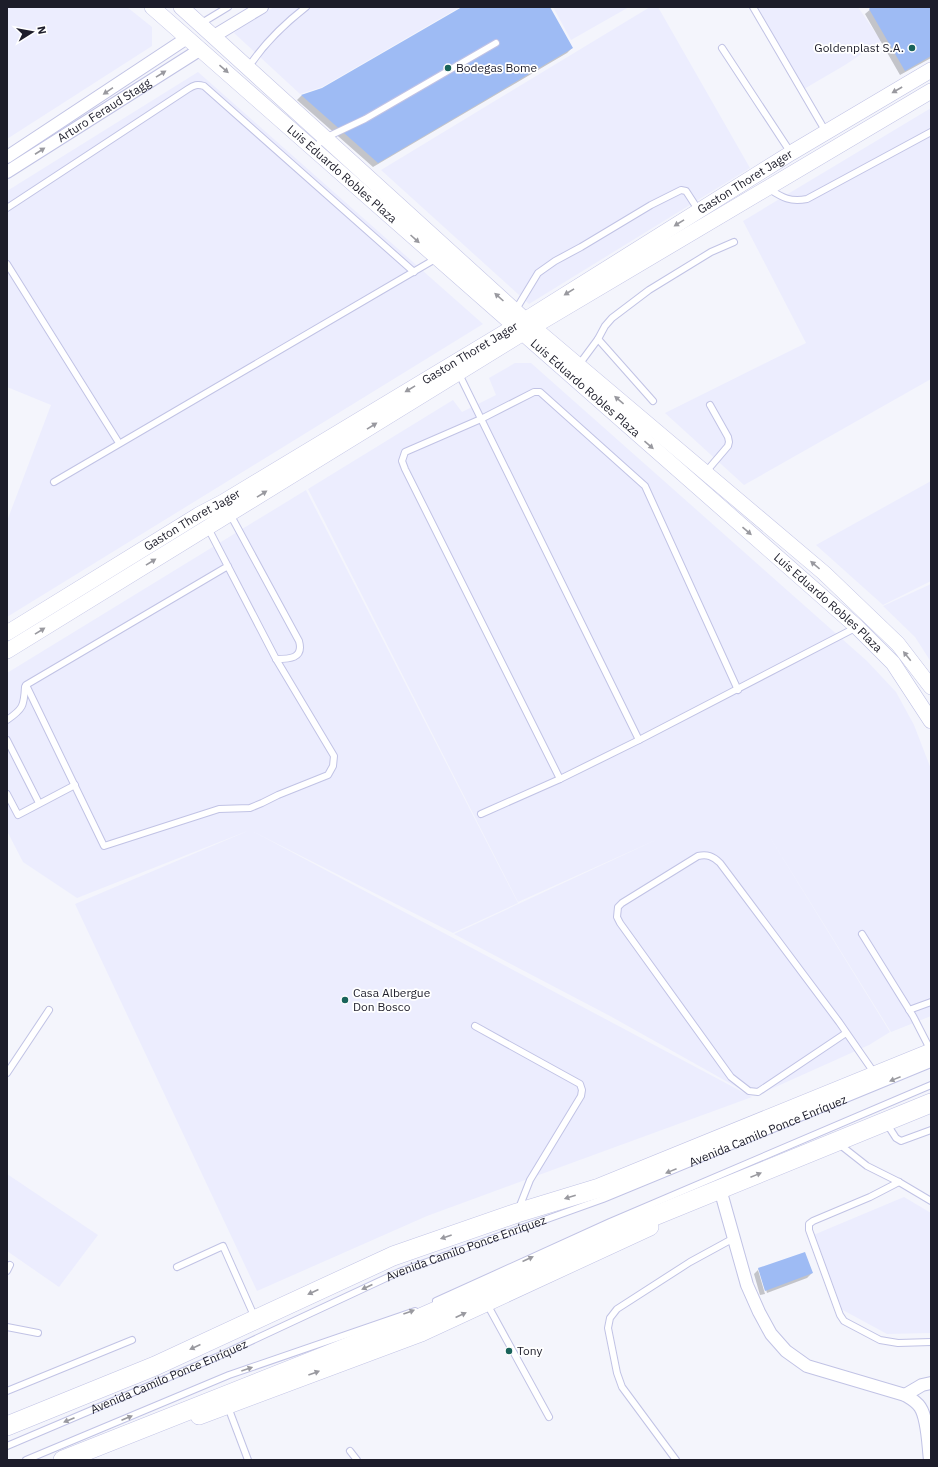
<svg xmlns="http://www.w3.org/2000/svg" width="938" height="1467" font-family="'IBM Plex Sans',sans-serif">
	<rect width="100%" height="100%" fill="#f4f5fc"/>
	<path fill="#ecedfe" d="M7 7H127L152 27V46L7 139Z
		M274 7H460L322 87 300 94 234 33 243 25Z
		M553 7H629L571 40Z
		M650 7H658L750 168 529 304 381 170Z
		M758 7H858L881 41 845 65 804 89Z
		M198 72 483 324 7 617V521L51 405 7 387V191Z
		M931 108V379L744 485 665 413 806 343 743 221Z
		M515 363H531L867 661 896 692 914 725 931 769V1016L891 1032 766 831 890 1032 869 1045 762 1093 755 1095 749 1094 610 1016 454 934 658 839 518 902 308 489 453 400 462 412 496 395 489 378Z
		M931 481V581L883 605 816 545Z
		M306 490 518 903 453 933 252 831 752 1097 427 1216 257 1291 75 904 250 830 77 898 23 862 7 831V673Z
		M931 584V662L915 637 883 606Z
		M7 1174 98 1235 59 1287 7 1251Z
		M904 1197 931 1213V1333L887 1334 841 1309 811 1236Z"/>
	<path fill="#0003" d="M464 7H549L572 48 567 53 373 167 297 100 301 96 323 89Z
		M873 7H931V58L900 75 865 14Z
		M759 1269 812 1273 807 1278 767 1293 760 1270H758L765 1294 760 1295 754 1274Z"/>
	<path fill="#9ebbf4" d="M462 7H550L573 48 378 163 301 95 322 88Z
		M871 7H931V56L905 71 869 9Z
		M805 1252 813 1273 765 1291 758 1268Z"/>
	<g fill="none" stroke-linecap="round" stroke-linejoin="round">
		<g stroke="#c1c3e5" stroke-width="8">
			<g id="service">
				<path d="M753 7 826 132"/>
				<path d="M200 24 228 7"/>
				<path d="M722 48 791 153"/>
				<path d="M248 68C264 43 283 25 306 7"/>
				<path d="M314 148 325 138 365 119 496 43"/>
				<path d="M769 189C783 198 790 202 807 199L931 132"/>
				<path d="M7 208 188 89C194 85 197 84 204 86L414 272"/>
				<path d="M7 264 119 443"/>
				<path d="M515 311 538 273 555 261 581 247 651 205 681 190 686 191 699 211"/>
				<path d="M598 339 653 401"/>
				<path d="M578 366 598 339 605 326 612 318 649 290 711 252 734 242"/>
				<path d="M459 374 639 740"/>
				<path d="M705 473 728 446 729 442 728 437 710 405"/>
				<path d="M54 482 437 258"/>
				<path d="M230 514 299 641C304 659 289 659 276 659"/>
				<path d="M208 528 276 659 334 756 333 766 328 775 278 795 262 803 250 808 219 809 104 846 26 685 228 566"/>
				<path d="M7 720C23 709 24 706 25 687"/>
				<path d="M7 740 39 803"/>
				<path d="M560 779 405 469 402 461 405 452 481 419 534 392H540L645 486 738 690"/>
				<path d="M7 794 18 815 75 785"/>
				<path d="M481 814 560 779 639 740 857 627"/>
				<path d="M862 934 913 1016 931 1051"/>
				<path d="M909 1010 931 1002"/>
				<path d="M475 1026 580 1084 582 1090 581 1096 530 1180 519 1208"/>
				<path d="M846 1033 758 1092 749 1091 731 1077 620 923 617 917 618 907 622 903 698 856C707 854 713 856 720 863L839 1022 875 1074"/>
				<path d="M7 1073 49 1010"/>
				<path d="M887 1124 896 1138 901 1141 931 1130"/>
				<path d="M839 1144 867 1166 899 1182 931 1201"/>
				<path d="M899 1182 870 1197 813 1221 809 1224V1230L840 1315 844 1321 880 1340 898 1343 931 1342"/>
				<path d="M177 1267 223 1246 255 1318"/>
				<path d="M7 1271 10 1265"/>
				<path d="M436 1301 610 1222 931 1085"/>
				<path d="M487 1304 549 1417"/>
				<path d="M7 1327 38 1333"/>
				<path d="M7 1391 132 1340"/>
				<path d="M228 1407 248 1460"/>
				<path id="s1" d="M7 1446 219 1356 399 1272 603 1199 931 1064"/>
				<path d="M350 1451 357 1460"/>
				<path d="M26 1460 229 1375 415 1311"/>
				<path d="M676 1460 622 1387 617 1373 608 1328 610 1318 617 1309 690 1262 734 1238"/>
			</g>
		</g>
		<g stroke="#c1c3e5" stroke-width="14">
			<g id="minor">
				<path d="M214 36 262 7"/>
				<path d="M7 157 187 38"/>
				<path id="s2" d="M7 172 201 49"/>
				<path d="M720 1189 747 1285 759 1312 771 1334 786 1351 807 1366 905 1395C910 1398 916 1401 920 1407 928 1419 928 1445 930 1460"/>
				<path d="M905 1395 922 1385 931 1383"/>
			</g>
		</g>
		<g stroke="#c1c3e5" stroke-width="16">
			<g id="tertiary">
				<path id="s3" d="M152 7 857 627 893 663 931 721"/>
				<path d="M181 7 533 327 824 573 898 644 931 687"/>
				<path id="s4" d="M7 633 200 514 223 502 515 326 791 153 931 70"/>
				<path d="M7 651 533 327 931 91"/>
			</g>
		</g>
		<g stroke="#c1c3e5" stroke-width="18">
			<path id="secondary" d="M199 1416 421 1333 650 1227"/>
		</g>
		<g stroke="#c1c3e5" stroke-width="20">
			<path id="primary" d="M7 1426 155 1366 393 1256 517 1213 599 1188 931 1053
				M63 1460 416 1320 615 1232 931 1103"/>
		</g>
		<use href="#service" stroke="#fff" stroke-width="6"/>
		<use href="#minor" stroke="#fff" stroke-width="12"/>
		<use href="#tertiary" stroke="#fff" stroke-width="15"/>
		<use href="#secondary" stroke="#fff" stroke-width="17"/>
		<use href="#primary" stroke="#fff" stroke-width="19"/>
	</g>
	<defs><path id="oneway-solid" d="M-6-.8H1V-3.2L6.5 0L1 3.2V.8H-6Z"/></defs>
	<g fill="#99999f">
		<use href="#oneway-solid" transform="translate(224 69) rotate(41)"/>
		<use href="#oneway-solid" transform="translate(161 74) rotate(-32)"/>
		<use href="#oneway-solid" transform="translate(897 90) rotate(150)"/>
		<use href="#oneway-solid" transform="translate(108 91) rotate(146)"/>
		<use href="#oneway-solid" transform="translate(40 151) rotate(-33)"/>
		<use href="#oneway-solid" transform="translate(679 223) rotate(148)"/>
		<use href="#oneway-solid" transform="translate(415 239) rotate(42)"/>
		<use href="#oneway-solid" transform="translate(569 292) rotate(148)"/>
		<use href="#oneway-solid" transform="translate(499 297) rotate(-138)"/>
		<use href="#oneway-solid" transform="translate(410 389) rotate(149)"/>
		<use href="#oneway-solid" transform="translate(619 400) rotate(-140)"/>
		<use href="#oneway-solid" transform="translate(372 426) rotate(-32)"/>
		<use href="#oneway-solid" transform="translate(649 445) rotate(41)"/>
		<use href="#oneway-solid" transform="translate(262 494) rotate(-32)"/>
		<use href="#oneway-solid" transform="translate(747 531) rotate(41)"/>
		<use href="#oneway-solid" transform="translate(151 562) rotate(-32)"/>
		<use href="#oneway-solid" transform="translate(815 565) rotate(-140)"/>
		<use href="#oneway-solid" transform="translate(40 631) rotate(-32)"/>
		<use href="#oneway-solid" transform="translate(907 656) rotate(-129)"/>
		<use href="#oneway-solid" transform="translate(895 1079) rotate(158)"/>
		<use href="#oneway-solid" transform="translate(671 1171) rotate(158)"/>
		<use href="#oneway-solid" transform="translate(756 1175) rotate(-22)"/>
		<use href="#oneway-solid" transform="translate(570 1197) rotate(163)"/>
		<use href="#oneway-solid" transform="translate(446 1237) rotate(161)"/>
		<use href="#oneway-solid" transform="translate(528 1259) rotate(-24)"/>
		<use href="#oneway-solid" transform="translate(367 1287) rotate(155)"/>
		<use href="#oneway-solid" transform="translate(313 1292) rotate(155)"/>
		<use href="#oneway-solid" transform="translate(409 1312) rotate(-20)"/>
		<use href="#oneway-solid" transform="translate(461 1315) rotate(-25)"/>
		<use href="#oneway-solid" transform="translate(195 1347) rotate(155)"/>
		<use href="#oneway-solid" transform="translate(247 1369) rotate(-19)"/>
		<use href="#oneway-solid" transform="translate(314 1373) rotate(-20)"/>
		<use href="#oneway-solid" transform="translate(127 1418) rotate(-23)"/>
		<use href="#oneway-solid" transform="translate(69 1420) rotate(157)"/>
	</g>
	<g fill="#19635a" stroke="#fff" stroke-width="1.5">
		<circle cx="912" cy="48" r="4"/>
		<circle cx="448" cy="68" r="4"/>
		<circle cx="345" cy="1000" r="4"/>
		<circle cx="509" cy="1351" r="4"/>
	</g>
	<g text-anchor="middle" stroke-width="3.5" stroke-linejoin="round" paint-order="stroke">
		<g font-size="12" fill="#1d1d2a" stroke="#fff" text-anchor="start">
			<text x="904" y="52" text-anchor="end">Goldenplast S.A.</text>
			<text x="456" y="72">Bodegas Bome</text>
			<text x="353" y="997">Casa Albergue<tspan x="353" dy="14">Don Bosco</tspan></text>
			<text x="517" y="1355">Tony</text>
		</g>
		<g font-size="12" fill="#1d1d2a" stroke="#fff">
			<text dy="4" stroke="none"><textPath href="#s2" startOffset="115">Arturo Feraud Stagg</textPath></text>
			<text dy="4" stroke="none"><textPath href="#s3" startOffset="253">Luis Eduardo Robles Plaza</textPath></text>
			<text dy="4" stroke="none"><textPath href="#s4" startOffset="865">Gaston Thoret Jager</textPath></text>
			<text dy="4" stroke="none"><textPath href="#s4" startOffset="541">Gaston Thoret Jager</textPath></text>
			<text dy="4" stroke="none"><textPath href="#s3" startOffset="577">Luis Eduardo Robles Plaza</textPath></text>
			<text dy="4" stroke="none"><textPath href="#s4" startOffset="217">Gaston Thoret Jager</textPath></text>
			<text dy="4" stroke="none"><textPath href="#s3" startOffset="901">Luis Eduardo Robles Plaza</textPath></text>
			<text dy="4" stroke="none"><textPath href="#s1" startOffset="824">Avenida Camilo Ponce Enríquez</textPath></text>
			<text dy="4" stroke="none"><textPath href="#s1" startOffset="500">Avenida Camilo Ponce Enríquez</textPath></text>
			<text dy="4" stroke="none"><textPath href="#s1" startOffset="176">Avenida Camilo Ponce Enríquez</textPath></text>
		</g>
	</g>
	<rect width="938" height="1467" fill="none" stroke="#1d1d2a" stroke-width="16"/>
	<g transform="translate(32 32) rotate(79)" stroke="#ffffff" stroke-width="3" paint-order="stroke">
	<path d="M0-3L7 15L0 10L-7 15Z" fill="#1d1d2a"/>
	<text y="-6" font-size="11" font-weight="bold" text-anchor="middle" fill="#1d1d2a">N</text>
	</g>
</svg>
